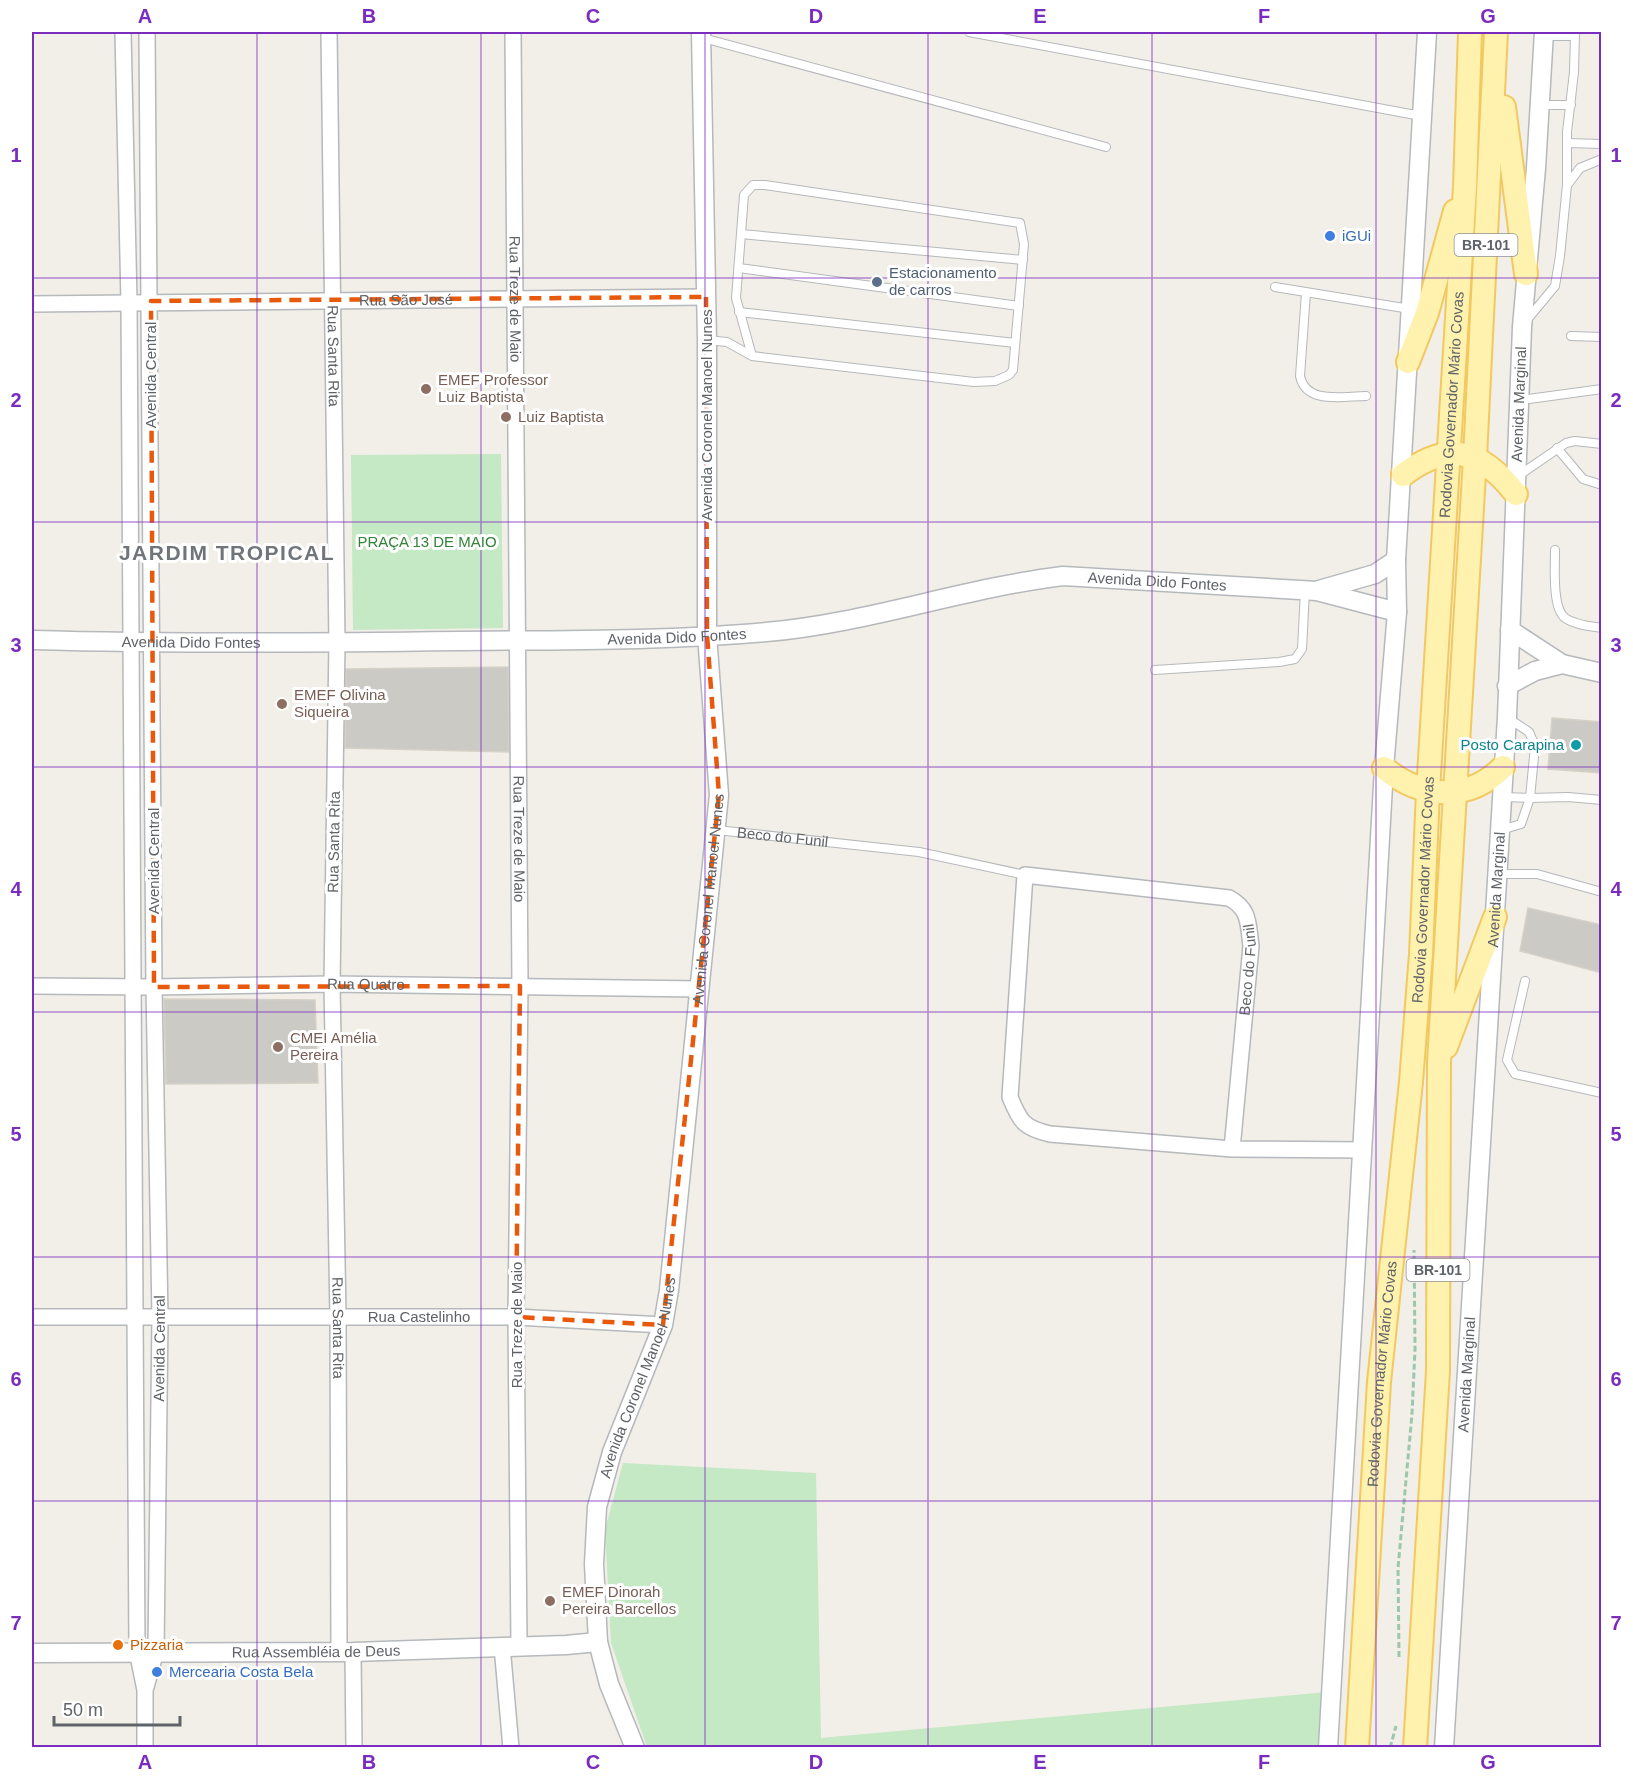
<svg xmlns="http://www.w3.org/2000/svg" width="1633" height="1779" font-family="Arial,sans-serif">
	<rect width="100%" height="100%" fill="#f1efe8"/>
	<path fill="#c5e8c5" d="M501 454 503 628 353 630 351 455Z
		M623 1463 816 1473 821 1738 1327 1692 1324 1747H647L611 1643 605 1530Z"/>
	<path fill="#cccac5" stroke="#d6d1c6" stroke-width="1.5" d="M508 667 509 752 345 748 346 669Z
		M1552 718 1602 722V773L1548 769Z
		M1528 908 1602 925V973L1520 951Z
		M164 999 315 1000 318 1083 166 1084Z"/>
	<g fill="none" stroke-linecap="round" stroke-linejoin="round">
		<g stroke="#b5b8bc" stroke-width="10">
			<g id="service">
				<path d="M969 32 1421 116"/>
				<path d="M1544 36H1573"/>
				<path d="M703 38 1106 147"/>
				<path d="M1540 105H1571"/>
				<path d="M1567 143 1602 144"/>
				<path d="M1568 184 1580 168 1602 159"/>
				<path d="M741 234 1023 260"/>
				<path d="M739 268 1019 306"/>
				<path d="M1275 287 1410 309"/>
				<path d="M1306 293 1300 376C1306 405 1343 396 1366 396"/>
				<path d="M739 312 1015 343"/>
				<path d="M1526 321 1555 286 1560 256 1567 185V132L1574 72 1575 32"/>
				<path d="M1571 336 1602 337"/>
				<path d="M707 340 727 342 752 356 974 382 995 381 1009 375 1013 370 1024 244 1020 223 765 185H753L744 195 736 298 752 356"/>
				<path d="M1521 400 1602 389"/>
				<path d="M1557 448 1583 479 1602 485"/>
				<path d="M1518 476 1566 443 1575 441 1602 444"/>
				<path d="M1555 550C1555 567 1552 608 1565 618 1575 625 1590 626 1602 628"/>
				<path d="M1155 670 1279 662 1295 659 1302 649 1305 591"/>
				<path d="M1503 797 1530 798 1535 746 1529 732 1508 718"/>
				<path id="s1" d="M717 830 919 852 1025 875"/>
				<path d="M1501 830 1521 824 1530 798 1568 797 1602 800"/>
				<path d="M1497 874H1537L1602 892"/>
				<path d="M1525 981 1507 1060 1515 1074 1602 1093"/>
			</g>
		</g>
		<g stroke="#b5b8bc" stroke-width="18">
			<g id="minor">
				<path d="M123 32 129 302 137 1651 145 1690V1748"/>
				<path id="s2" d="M329 32 337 642 332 984 338 1317 339 1652"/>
				<path id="s3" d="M513 32 520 986 516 1317 519 1646"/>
				<path id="s4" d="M32 304 706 297"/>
				<path id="s5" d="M32 986 154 987 332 984 701 989"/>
				<path id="s6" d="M1232 1149 1251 946C1248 924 1250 909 1229 898L1025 875 1010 1097C1020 1122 1024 1128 1050 1134L1232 1149 1363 1150"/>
				<path id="s7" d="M32 1317H516L663 1325"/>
				<path d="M502 1646 511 1748"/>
				<path d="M353 1652 354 1748"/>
				<path id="s8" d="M146 1687 156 1651 160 1317 154 987 147 32"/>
			</g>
		</g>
		<g stroke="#b5b8bc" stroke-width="21">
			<g id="tertiary">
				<path d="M1319 590 1375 574 1396 560"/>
				<path d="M1510 630 1562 664 1602 673"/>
				<path id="s9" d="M32 640C174 644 316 643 459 641 561 640 664 641 766 632 864 624 963 588 1063 576L1317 591 1397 612"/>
				<path d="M1507 686 1535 671 1562 664"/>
				<path id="s10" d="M32 1653 353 1652 566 1645 598 1642"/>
				<path id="s11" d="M635 1748 609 1684 598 1642 594 1564 597 1507 612 1452 663 1325 669 1290 719 795 707 635V340L701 32"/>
				<path d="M1328 1748 1384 768 1397 612 1396 560 1427 32"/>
				<path id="s12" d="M1444 1748 1507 717 1522 327 1536 168 1544 32"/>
			</g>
		</g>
		<g stroke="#f2c960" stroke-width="26">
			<g id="primary">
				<path d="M1504 107 1526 274"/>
				<path d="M1408 362 1427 313 1455 211"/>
				<path d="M1403 475C1450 439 1482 451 1516 494"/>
				<path d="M1384 768C1422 799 1468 802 1503 767"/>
				<path d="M1446 1047 1495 917"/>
				<path id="s13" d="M1357 1748 1379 1382 1411 1082 1421 954 1428 791 1465 187 1470 32"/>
				<path d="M1415 1748 1438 1371 1439 1062 1475 458 1496 32"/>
			</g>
		</g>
		<path stroke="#9cc7a9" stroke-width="3" stroke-dasharray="6 3" stroke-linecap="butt" d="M1399 1657 1398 1568 1412 1414 1415 1349 1414 1250
			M1390 1748 1396 1726"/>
		<use href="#service" stroke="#fff" stroke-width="8"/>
		<use href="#minor" stroke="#fff" stroke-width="15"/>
		<use href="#tertiary" stroke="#fff" stroke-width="18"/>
		<use href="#primary" stroke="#fff2af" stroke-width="22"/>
	</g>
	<path fill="none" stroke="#e8590c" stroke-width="4.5" stroke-dasharray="12 8" stroke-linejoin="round" d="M706 297 707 635 719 795 663 1325 516 1317 520 986 154 987 151 301Z"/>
	<path fill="none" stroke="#7b2cbf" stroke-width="1.5" stroke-opacity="0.55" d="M257 32V1748M481 32V1748M705 32V1748M928 32V1748M1152 32V1748M1376 32V1748M32 278H1602M32 522H1602M32 767H1602M32 1012H1602M32 1257H1602M32 1501H1602"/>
	<g fill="#3f7fe0" stroke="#fff" stroke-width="2">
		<circle cx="1330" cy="236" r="6"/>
		<circle cx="157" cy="1672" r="6"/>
	</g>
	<circle fill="#5c6f8a" stroke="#fff" stroke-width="2" cx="877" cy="282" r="6"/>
	<g fill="#8d6e63" stroke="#fff" stroke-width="2">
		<circle cx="426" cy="389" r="6"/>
		<circle cx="506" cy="417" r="6"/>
		<circle cx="282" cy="704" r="6"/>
		<circle cx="278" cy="1047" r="6"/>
		<circle cx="550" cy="1601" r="6"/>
	</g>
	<circle fill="#0f9aa8" stroke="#fff" stroke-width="2" cx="1576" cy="745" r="6"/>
	<circle fill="#e8710a" stroke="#fff" stroke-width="2" cx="118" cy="1645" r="6"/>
	<g text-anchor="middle" stroke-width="6" stroke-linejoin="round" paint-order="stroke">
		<g fill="#fff" stroke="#8f9295" stroke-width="1.5">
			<rect x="1454.5" y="234" width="63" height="22" rx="4.5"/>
			<rect x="1406.5" y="1259" width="63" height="22" rx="4.5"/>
		</g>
		<g font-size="14" font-weight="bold" fill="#5f6368">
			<text x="1486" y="250">BR-101</text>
			<text x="1438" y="1275">BR-101</text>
		</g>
		<g font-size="15" fill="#366cbe" stroke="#fff" text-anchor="start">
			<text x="1342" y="241">iGUi</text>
			<text x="169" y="1677">Mercearia Costa Bela</text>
		</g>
		<g font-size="15" fill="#4e5e75" stroke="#fff" text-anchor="start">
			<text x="889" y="278">Estacionamento<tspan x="889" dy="17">de carros</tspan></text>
		</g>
		<g font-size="15" fill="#5f6368" stroke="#fff">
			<text dy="5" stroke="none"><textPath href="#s3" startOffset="267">Rua Treze de Maio</textPath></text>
			<text dy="5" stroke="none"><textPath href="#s4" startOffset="374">Rua São José</textPath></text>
			<text dy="5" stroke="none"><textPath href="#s2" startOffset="324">Rua Santa Rita</textPath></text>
			<text transform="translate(151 375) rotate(-90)" y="5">Avenida Central</text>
			<text dy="5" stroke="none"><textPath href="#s12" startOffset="1346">Avenida Marginal</textPath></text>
			<text dy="5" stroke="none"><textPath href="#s13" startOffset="1347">Rodovia Governador Mário Covas</textPath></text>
			<text transform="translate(707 415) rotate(-90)" y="5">Avenida Coronel Manoel Nunes</text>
			<text dy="5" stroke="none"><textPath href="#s9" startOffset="1131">Avenida Dido Fontes</textPath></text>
			<text dy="5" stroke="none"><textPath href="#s9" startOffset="645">Avenida Dido Fontes</textPath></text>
			<text dy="5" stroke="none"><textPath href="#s9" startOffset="159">Avenida Dido Fontes</textPath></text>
			<text dy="5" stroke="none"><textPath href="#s1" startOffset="66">Beco do Funil</textPath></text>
			<text dy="5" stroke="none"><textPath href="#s3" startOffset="807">Rua Treze de Maio</textPath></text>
			<text transform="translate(334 842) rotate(-89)" y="5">Rua Santa Rita</text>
			<text transform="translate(154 861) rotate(-90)" y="5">Avenida Central</text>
			<text dy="5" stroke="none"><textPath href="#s12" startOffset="860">Avenida Marginal</textPath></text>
			<text dy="5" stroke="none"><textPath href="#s13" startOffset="861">Rodovia Governador Mário Covas</textPath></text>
			<text dy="5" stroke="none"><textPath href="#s11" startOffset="870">Avenida Coronel Manoel Nunes</textPath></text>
			<text dy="5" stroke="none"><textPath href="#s6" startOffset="180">Beco do Funil</textPath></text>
			<text dy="5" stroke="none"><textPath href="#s5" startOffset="334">Rua Quatro</textPath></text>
			<text dy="5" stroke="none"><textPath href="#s7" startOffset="387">Rua Castelinho</textPath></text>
			<text transform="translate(517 1325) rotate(-90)" y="5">Rua Treze de Maio</text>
			<text dy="5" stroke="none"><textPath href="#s2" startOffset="1296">Rua Santa Rita</textPath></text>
			<text dy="5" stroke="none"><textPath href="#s8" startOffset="340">Avenida Central</textPath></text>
			<text dy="5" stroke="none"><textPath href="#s13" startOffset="375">Rodovia Governador Mário Covas</textPath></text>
			<text dy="5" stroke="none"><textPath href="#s12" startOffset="374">Avenida Marginal</textPath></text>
			<text dy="5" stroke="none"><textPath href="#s11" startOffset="384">Avenida Coronel Manoel Nunes</textPath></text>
			<text dy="5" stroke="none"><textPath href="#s10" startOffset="284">Rua Assembléia de Deus</textPath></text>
		</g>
		<g font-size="15" fill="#785e54" stroke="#fff" text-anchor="start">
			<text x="438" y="385">EMEF Professor<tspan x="438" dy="17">Luiz Baptista</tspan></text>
			<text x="518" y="422">Luiz Baptista</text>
			<text x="294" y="700">EMEF Olivina<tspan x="294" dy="17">Siqueira</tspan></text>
			<text x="290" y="1043">CMEI Amélia<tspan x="290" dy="17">Pereira</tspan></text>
			<text x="562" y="1597">EMEF Dinorah<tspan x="562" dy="17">Pereira Barcellos</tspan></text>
		</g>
		<g font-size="15" fill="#348238" stroke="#fff">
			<text x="427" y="547">PRAÇA 13 DE MAIO</text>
		</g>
		<g font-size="15" fill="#0d838f" stroke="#fff" text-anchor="end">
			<text x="1564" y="750">Posto Carapina</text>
		</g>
		<g font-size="15" fill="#c56008" stroke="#fff" text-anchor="start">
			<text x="130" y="1650">Pizzaria</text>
		</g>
		<g font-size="21" font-weight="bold" letter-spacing="1.5" fill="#70757a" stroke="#fff">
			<text x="227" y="560">JARDIM TROPICAL</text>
		</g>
	</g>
	<rect width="1633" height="1779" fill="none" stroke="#ffffff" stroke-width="66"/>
	<path d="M54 1716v9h126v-9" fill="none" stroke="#5f6368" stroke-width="3"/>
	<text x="63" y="1716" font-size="18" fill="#5f6368" stroke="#ffffff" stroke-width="4.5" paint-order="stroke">50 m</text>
	<rect x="33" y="33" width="1567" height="1713" fill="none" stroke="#7b2cbf" stroke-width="2"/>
	<g font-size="20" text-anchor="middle" font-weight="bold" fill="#7b2cbf">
		<text x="145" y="23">A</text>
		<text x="369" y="23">B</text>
		<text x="593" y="23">C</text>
		<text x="816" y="23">D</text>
		<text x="1040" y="23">E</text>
		<text x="1264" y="23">F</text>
		<text x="1488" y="23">G</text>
		<text x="16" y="162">1</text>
		<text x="1616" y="162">1</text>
		<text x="16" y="407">2</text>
		<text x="1616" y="407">2</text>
		<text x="16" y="652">3</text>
		<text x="1616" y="652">3</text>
		<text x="16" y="896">4</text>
		<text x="1616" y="896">4</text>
		<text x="16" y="1141">5</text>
		<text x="1616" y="1141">5</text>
		<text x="16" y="1386">6</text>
		<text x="1616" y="1386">6</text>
		<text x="16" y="1630">7</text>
		<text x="1616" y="1630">7</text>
		<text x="145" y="1769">A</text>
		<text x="369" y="1769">B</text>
		<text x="593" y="1769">C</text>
		<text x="816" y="1769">D</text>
		<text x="1040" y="1769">E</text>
		<text x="1264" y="1769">F</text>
		<text x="1488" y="1769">G</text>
	</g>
</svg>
